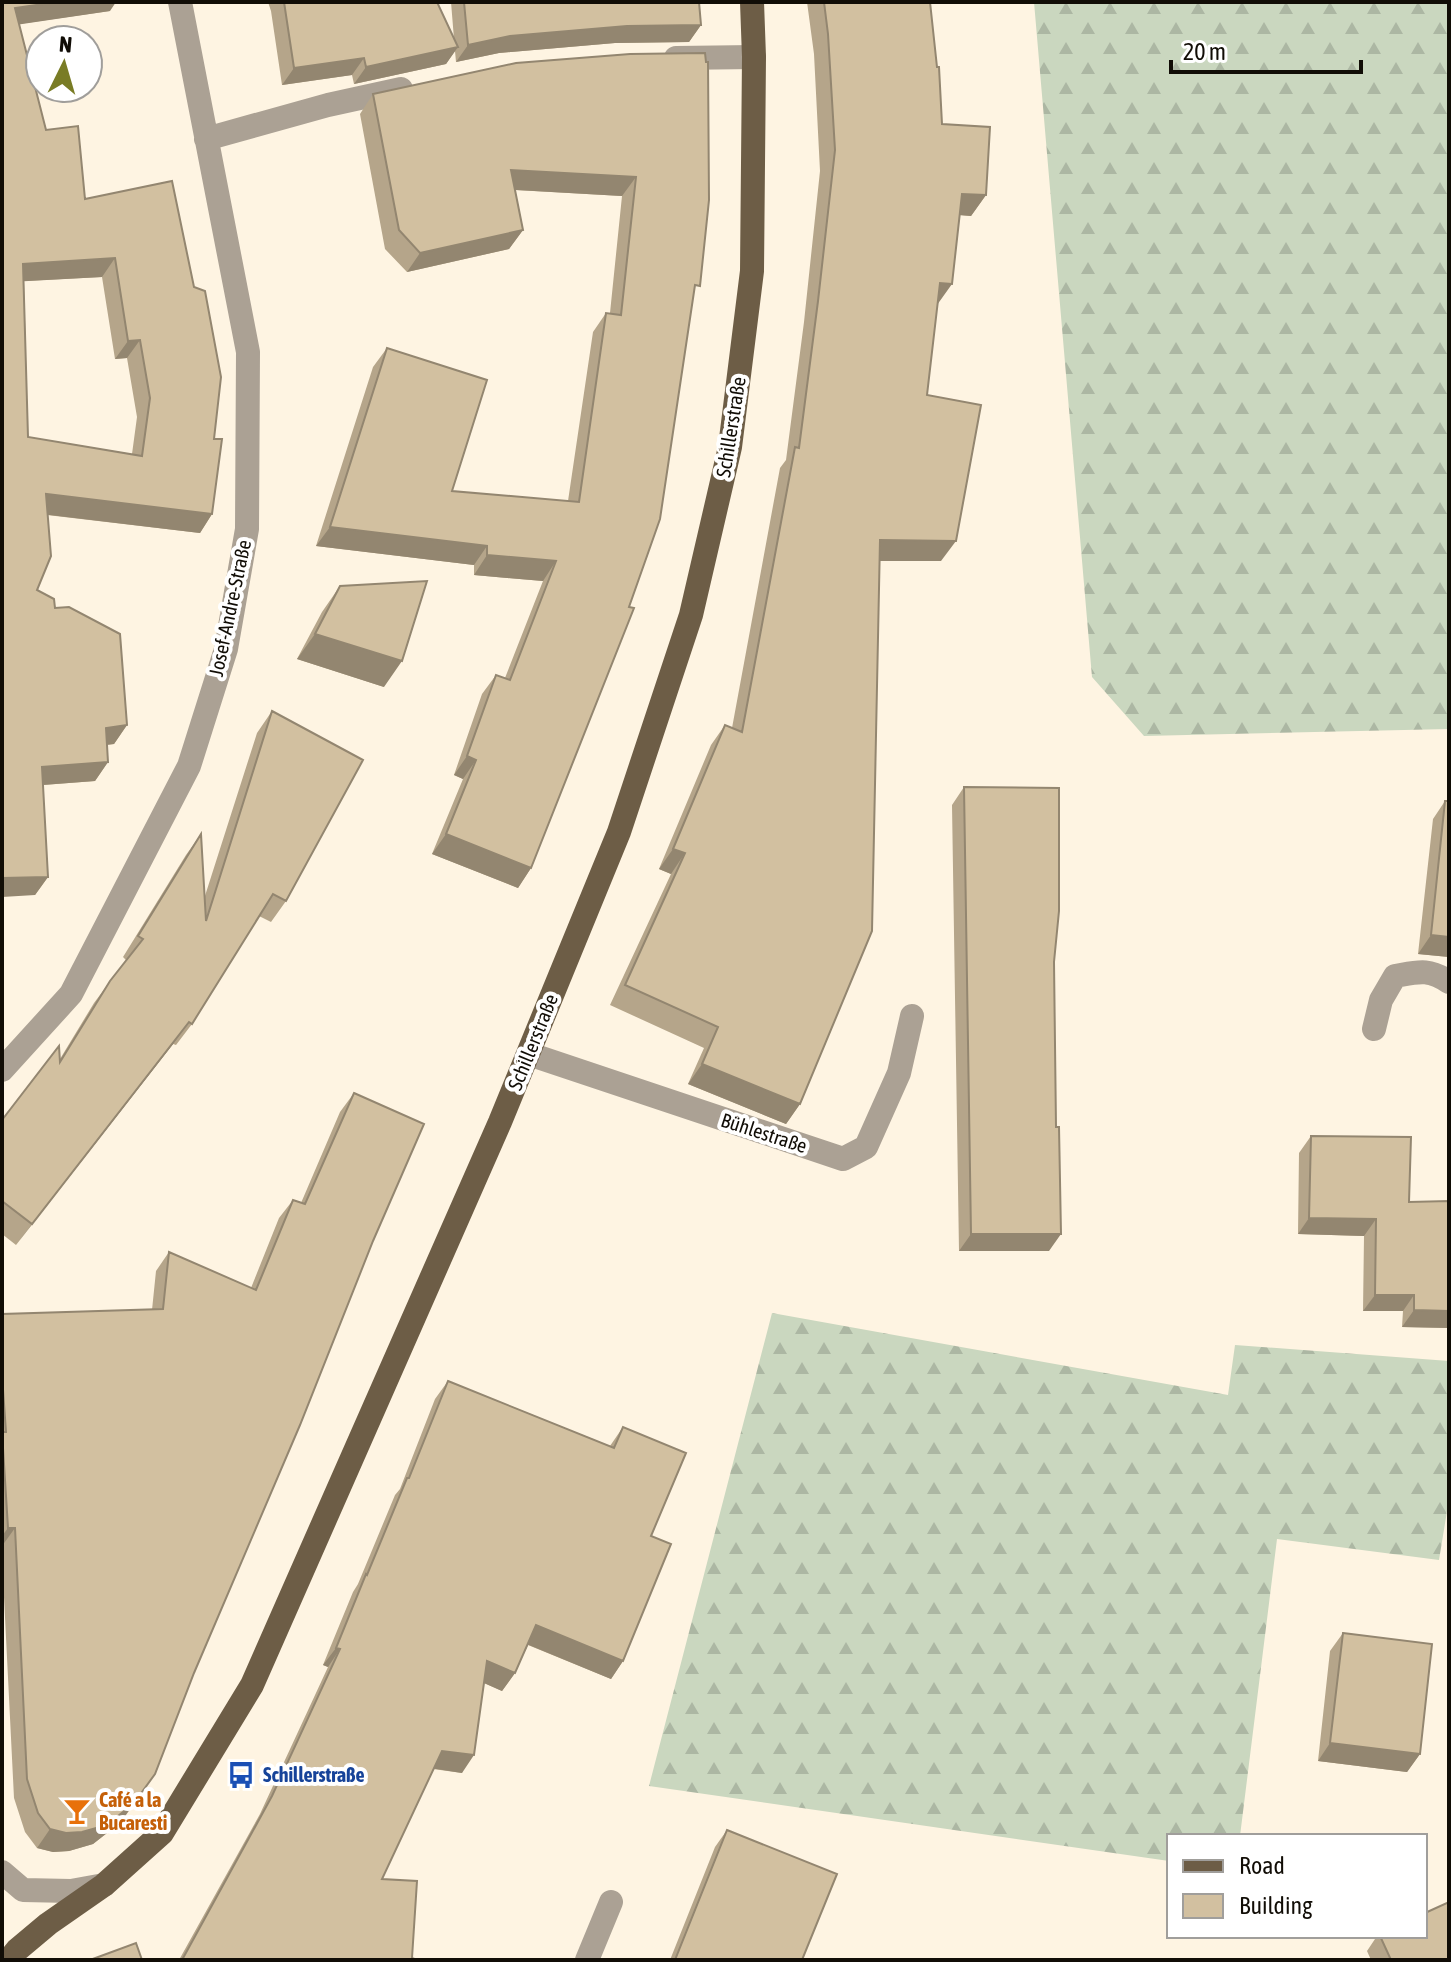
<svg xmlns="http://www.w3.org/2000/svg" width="1451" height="1962" font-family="'Asap Condensed',sans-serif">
	<defs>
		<pattern id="forest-firs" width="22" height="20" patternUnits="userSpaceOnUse" patternTransform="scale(2)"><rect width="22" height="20" fill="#cad7bf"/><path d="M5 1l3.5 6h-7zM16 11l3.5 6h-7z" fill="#acb7a3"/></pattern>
	</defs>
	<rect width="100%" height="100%" fill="#fef4e2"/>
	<path fill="url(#forest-firs)" d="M1034 2H1449V729L1144 736 1092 677Z
		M772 1313 1228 1395 1235 1345 1449 1361V1499L1439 1560 1277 1539 1240 1836H1169V1861L649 1786Z"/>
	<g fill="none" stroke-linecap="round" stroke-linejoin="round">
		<path stroke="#aba194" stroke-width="24" d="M676 58 754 57
			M206 139 328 105 401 89
			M1374 1029 1381 1000 1395 976C1418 972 1428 968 1449 982
			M529 1054 843 1159 866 1147 899 1073 912 1016
			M2 1070 71 994 189 766 226 649 247 529 248 352 180 2
			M2 1872 23 1890 71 1891 104 1885
			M587 1960 611 1902"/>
		<path stroke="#6d5d46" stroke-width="24" d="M9 1960 17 1950 48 1924 104 1885 162 1833 252 1685 500 1122 619 832 691 615 730 447 752 271 754 57 752 2"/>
	</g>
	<path fill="#b5a58a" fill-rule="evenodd" d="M2 2 110 11 19 24 46 130 85 199 214 439 212 514 200 533 47 515 37 590 55 608 127 725 114 744 107 745 108 762 95 781 43 785 48 877 35 895ZM102 277 115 359 127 358 137 417 132 454 28 437 24 281Z
		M268 2H437L454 39 451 2H699L701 25 689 42 615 43 499 53 456 62 455 51 446 64 354 84 352 75 282 85 271 11Z
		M807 2H930L942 124 986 195 971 216 959 215 937 305 927 395 941 561H880L800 1104 786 1124 688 1084 704 1048 610 1005 671 874 659 869 711 745 725 725 732 728 780 468 786 460 804 322 820 171 814 54Z
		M630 54 693 296 531 868 518 888 432 854 463 779 454 775 482 694 496 675 505 678 543 581 474 575V565L316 546 373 367 387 348 452 491 568 501 593 332 606 313H610L622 196 515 190 523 230 509 249 407 272 385 249 360 114 373 94Z
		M340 586 384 687 297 659 322 612Z
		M272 711 286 901 271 922 259 916 192 1024 176 1045 173 1044 16 1245 2 1234V1120L60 1059 94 1003 126 960 123 957 186 855 201 834 204 899 257 733Z
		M964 787 1054 962 1049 1251H959L952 805Z
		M1445 801H1449V957L1418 954 1433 819Z
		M354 1093 121 1822 93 1844 69 1851 53 1852 37 1848 25 1832 14 1798 2 1557V1314L152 1310 156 1271 169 1252 251 1288 279 1218 293 1200 301 1203 340 1112Z
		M1311 1136 1409 1202 1449 1201V1328L1402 1327 1403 1311H1363L1364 1236 1298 1234 1299 1153Z
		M448 1381 610 1446 623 1427 651 1536 623 1661 611 1679 528 1645 515 1673 502 1691 484 1683 462 1773 433 1769 382 1879 412 1958 417 1960H179L260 1814 328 1667 323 1665 353 1592 358 1584 395 1495 400 1489 435 1399Z
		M1343 1633 1420 1754 1407 1772 1318 1761 1330 1651Z
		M727 1830 802 1960H670L715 1847Z
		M1377 1936H1425L1449 1960H1371L1367 1951Z"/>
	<path fill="#938670" d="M57 2H116L110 11 2 27 15 8Z
		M701 25 689 42 615 43 499 53 456 62 468 45 510 36 627 26Z
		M458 47 446 64 354 84 366 67Z
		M364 58 352 75 282 85 294 68Z
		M511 170 636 177 622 196 497 189Z
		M962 194 986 195 971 216 947 214Z
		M523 230 509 249 407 272 420 253Z
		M115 258 102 277 10 282 23 264Z
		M940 283 952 284 937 305Z
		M140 340 127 358 115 359 128 341Z
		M46 494 212 514 200 533 33 513Z
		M330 527 487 546 474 565 316 546Z
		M880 540 956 541 941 561H866Z
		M487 555 556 561 543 581 474 575Z
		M315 634 402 661 384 687 297 659Z
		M127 725 114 744 93 746 106 728Z
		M467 756 476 760 463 779 454 775Z
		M108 762 95 781 29 786 42 767Z
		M446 834 531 868 518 888 432 854Z
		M673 849 685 853 671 874 659 869Z
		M48 877 35 895 2 897V878Z
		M1431 935 1449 937V957L1418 954Z
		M189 1022 173 1044 16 1245 32 1224Z
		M702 1064 800 1104 786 1124 688 1084Z
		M1309 1218 1376 1219 1364 1236 1298 1234Z
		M971 1234H1061L1049 1251H959Z
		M1375 1295H1414L1403 1311H1363Z
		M1414 1310 1449 1311V1328L1402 1327Z
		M8 1528H15L2 1546V1536Z
		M536 1625 623 1661 611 1679 524 1643Z
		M336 1648 340 1649 328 1667 323 1665Z
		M487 1661 515 1673 502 1691 475 1679Z
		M1330 1743 1420 1754 1407 1772 1318 1761Z
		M442 1751 474 1755 462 1773 430 1768Z
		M155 1774 121 1822 93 1844 69 1851 53 1852 37 1848 50 1829Z"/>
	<path fill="#d2c0a0" stroke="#938670" stroke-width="2" fill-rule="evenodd" d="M2 2H57L15 8 46 130 78 126 85 199 172 181 194 287 205 291 221 377 214 439H222L212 514 46 494 51 556 37 590 54 599 55 608 69 607 120 634 127 725 106 728 108 762 42 767 48 877 2 878ZM115 258 128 341 140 340 150 398 142 456 28 437 23 264Z
		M284 2H437L458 47 366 67 364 58 294 68Z
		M464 2H699L701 25 627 26 510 36 468 45Z
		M824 2H930L937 67H939L942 124 990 127 986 195 962 194 952 284 940 283 927 395 981 405 956 541 880 540 872 931 800 1104 702 1064 718 1027 625 985 685 853 673 849 725 725 742 732 795 447 799 448 818 301 835 150 828 34Z
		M705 53 706 62H708L709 200 700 286 695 285 660 519 629 607 634 608 531 868 446 834 476 760 467 756 496 675 510 680 556 561 487 555V546L330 527 387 348 487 380 452 491 579 502 606 313 621 315 636 177 511 170 523 230 420 253 399 230 373 94 516 63 630 54Z
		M427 581 402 661 315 634 340 586Z
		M272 711 363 760 286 901 273 894 192 1024 189 1022 32 1224 2 1201V1120L59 1046 60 1062 110 981 143 939 138 936 201 834 206 921Z
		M964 787 1059 788V911L1054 962 1056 1127H1059L1061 1234H971Z
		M1445 801H1449V937L1431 935Z
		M354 1093 424 1124 373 1241 300 1425 194 1673 155 1774 134 1803 107 1825 82 1832 66 1833 50 1829 38 1813 27 1779 15 1528H8L2 1432H6L2 1375V1314L163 1309 169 1252 256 1290 293 1200 305 1204Z
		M1311 1136 1411 1137 1409 1202 1449 1201V1311L1414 1310V1295H1375L1376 1219 1309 1218Z
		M448 1381 614 1448 623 1427 686 1453 651 1536 671 1544 623 1661 536 1625 515 1673 487 1661 474 1755 442 1751 382 1879 417 1881 412 1958 417 1960H182L272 1796 340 1649 336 1648 366 1574 367 1575 407 1478H409Z
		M1343 1633 1432 1644 1420 1754 1330 1743Z
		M727 1830 837 1874 802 1960H675Z
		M1449 1902V1960H1391L1380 1936H1425V1913Z
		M136 1943 142 1960H90Z"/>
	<defs>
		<g id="bus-bare" transform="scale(2.16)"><path d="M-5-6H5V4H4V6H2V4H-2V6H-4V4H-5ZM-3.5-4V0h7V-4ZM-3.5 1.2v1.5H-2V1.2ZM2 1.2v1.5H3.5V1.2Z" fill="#1a4fb4" stroke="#fff" stroke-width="2.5" paint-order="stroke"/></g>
		<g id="bar-bare" transform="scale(2.16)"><path d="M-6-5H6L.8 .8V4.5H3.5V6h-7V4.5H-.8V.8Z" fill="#e8710a" stroke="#fff" stroke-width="2.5" paint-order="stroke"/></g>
	</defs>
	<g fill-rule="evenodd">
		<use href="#bus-bare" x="241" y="1775"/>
		<use href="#bar-bare" x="77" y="1811"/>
	</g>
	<g text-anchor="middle" stroke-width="8" stroke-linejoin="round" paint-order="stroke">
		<g font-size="20" fill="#110d06" stroke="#fff">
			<text transform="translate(731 427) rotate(-81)" y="7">Schillerstraße</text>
			<text transform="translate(230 608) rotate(-78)" y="7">Josef-Andre-Straße</text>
			<text transform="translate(533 1042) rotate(-68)" y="7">Schillerstraße</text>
			<text transform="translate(764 1133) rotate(18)" y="7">Bühlestraße</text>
		</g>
		<g font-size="20" font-weight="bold" fill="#164399" stroke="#fff" text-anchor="start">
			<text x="263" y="1782">Schillerstraße</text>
		</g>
		<g font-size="20" font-weight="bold" fill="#c56008" stroke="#fff" text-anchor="start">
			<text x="99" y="1807">Café a la<tspan x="99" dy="23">Bucaresti</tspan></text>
		</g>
	</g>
	<rect width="1451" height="1962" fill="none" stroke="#110d06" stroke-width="8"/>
	<rect x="1167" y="1834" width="260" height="104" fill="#ffffff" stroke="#a09e9b" stroke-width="2"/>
	<rect x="1183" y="1860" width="40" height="12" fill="#6d5d46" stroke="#a09e9b" stroke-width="2"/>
	<text x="1239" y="1874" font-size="24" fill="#110d06">Road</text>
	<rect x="1183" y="1894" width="40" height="24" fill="#d2c0a0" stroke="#a09e9b" stroke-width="2"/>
	<text x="1239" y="1914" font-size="24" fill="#110d06">Building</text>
	<g transform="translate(64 64) rotate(5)"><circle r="38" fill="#ffffff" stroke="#a09e9b" stroke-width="2"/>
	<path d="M0-6L14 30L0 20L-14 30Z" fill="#797c25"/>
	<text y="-12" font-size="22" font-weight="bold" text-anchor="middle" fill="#110d06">N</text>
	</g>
	<path d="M1171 60v12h190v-12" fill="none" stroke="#110d06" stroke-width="4"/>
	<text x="1183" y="60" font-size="24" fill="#110d06" stroke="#ffffff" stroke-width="6" paint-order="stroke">20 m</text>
</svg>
